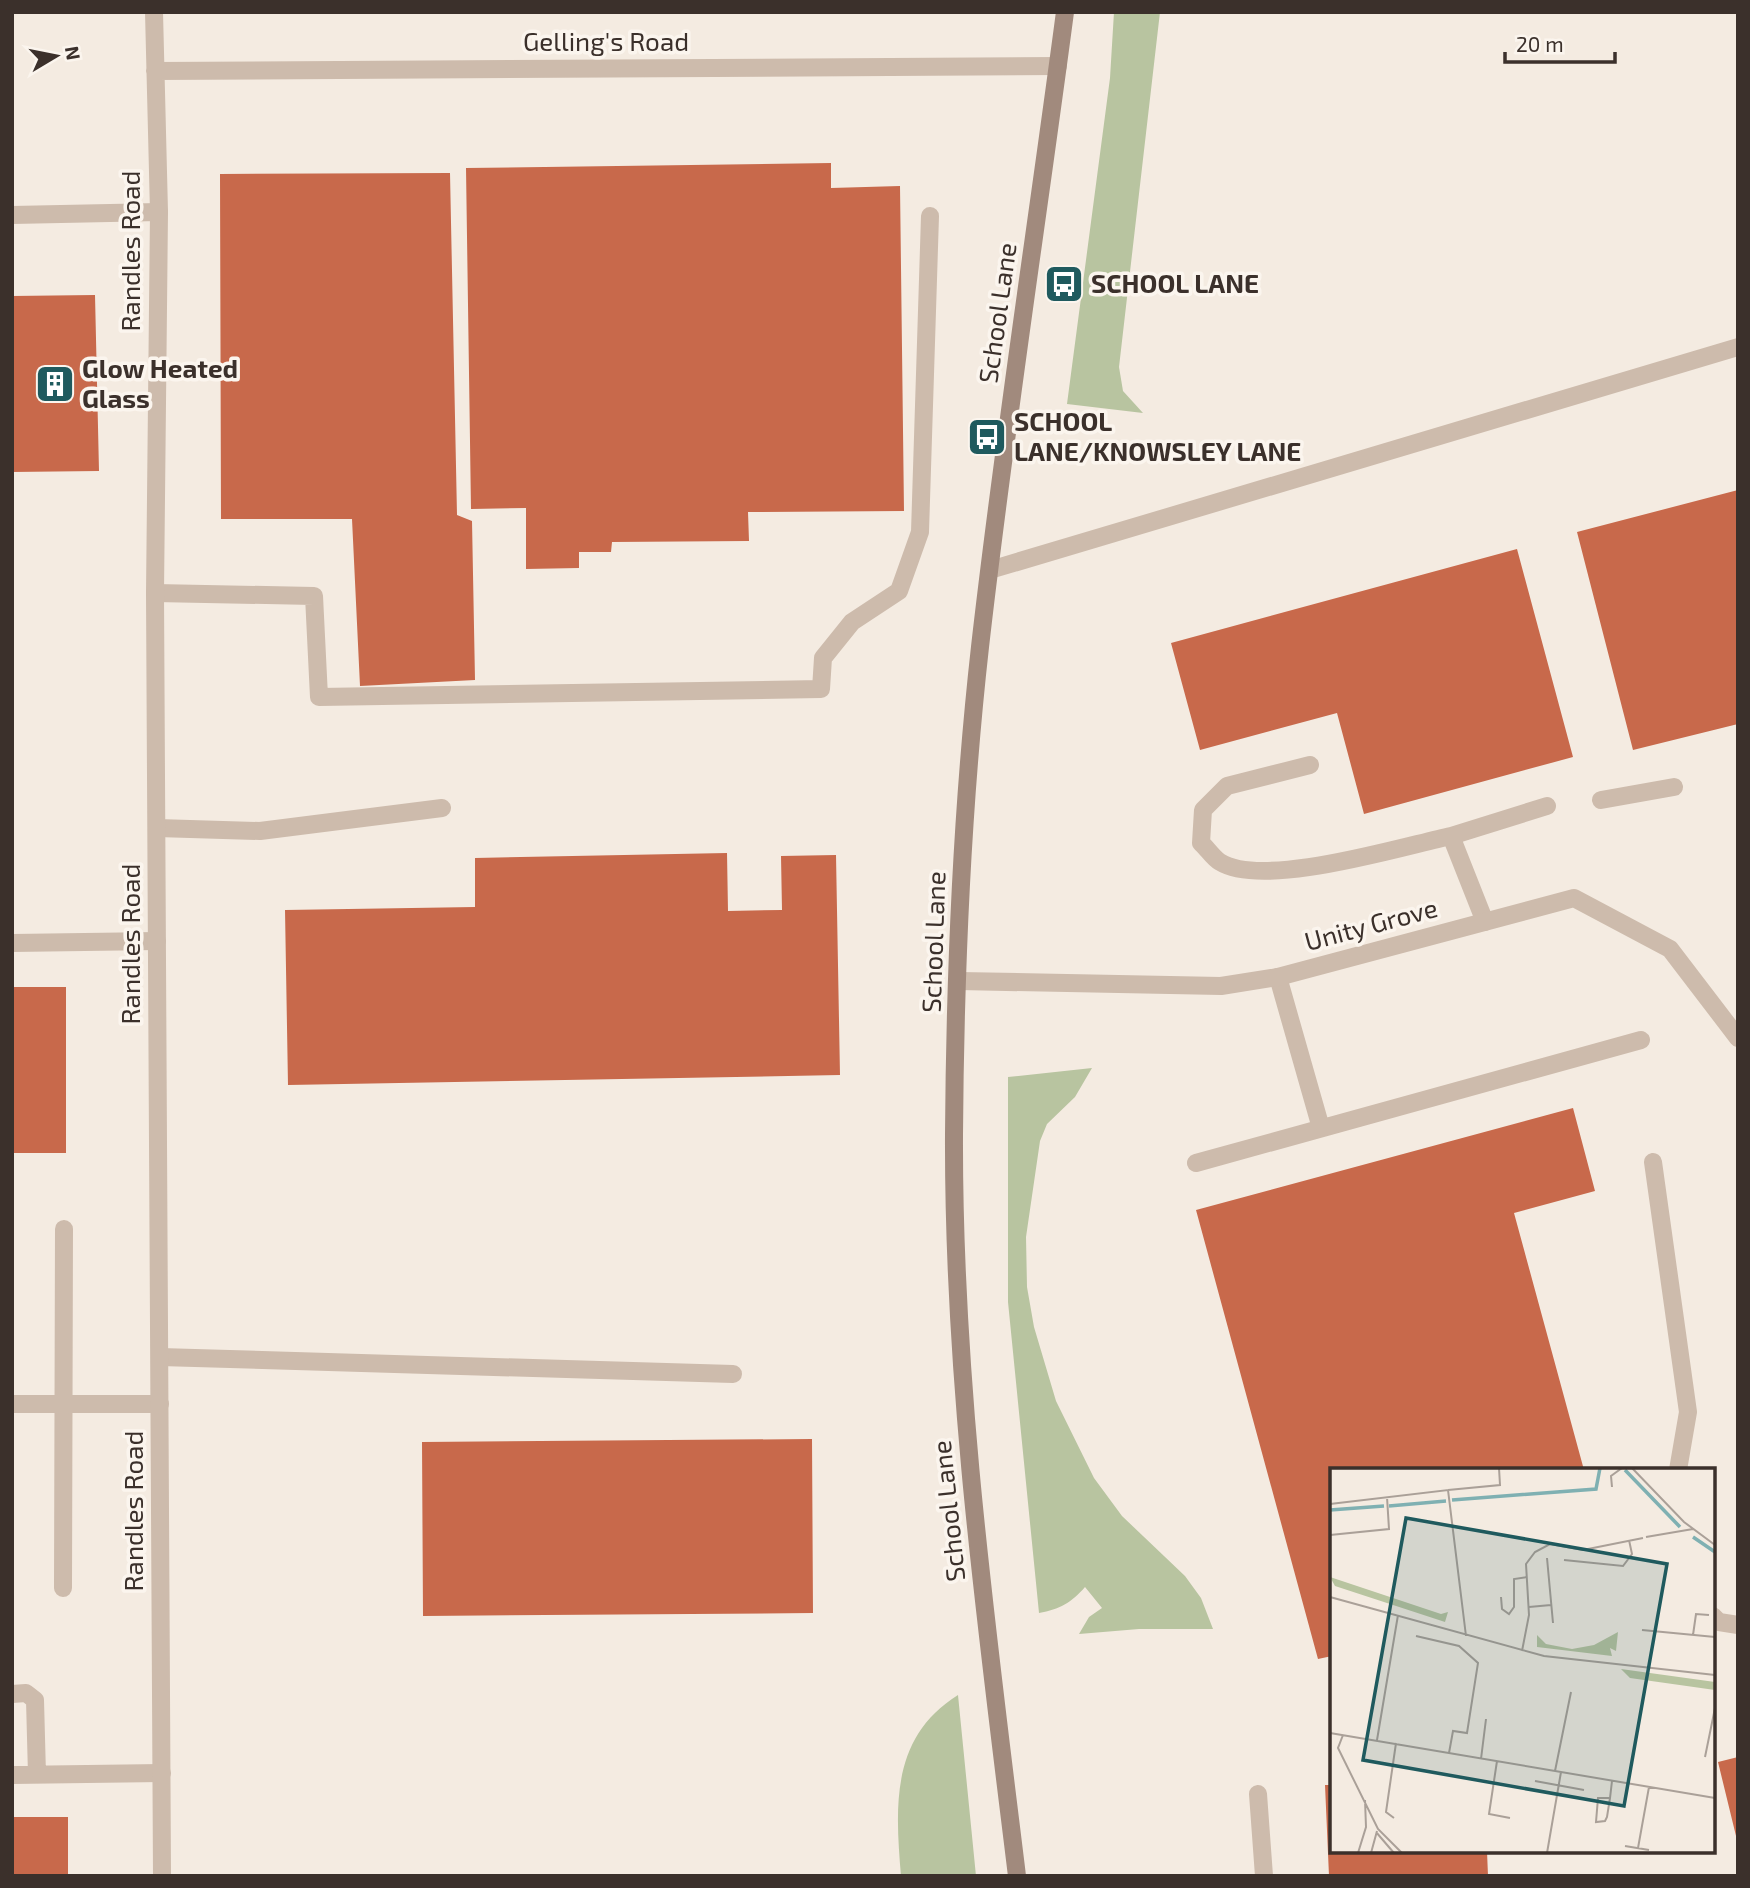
<svg xmlns="http://www.w3.org/2000/svg" width="1750" height="1888" font-family="'Exo 2',sans-serif">
	<rect width="100%" height="100%" fill="#f4ebe1"/>
	<path fill="#b8c4a0" d="M1114 12H1160L1119 367 1123 391 1143 413 1067 404 1110 78Z
		M1092 1068 1075 1097 1047 1124 1040 1141 1026 1237 1027 1287 1034 1327 1056 1401 1094 1478 1122 1516 1185 1576 1201 1598 1213 1629H1139L1079 1634 1089 1617 1102 1608 1085 1587C1071 1603 1060 1609 1039 1613L1008 1302V1077Z
		M958 1695 976 1876H901C895 1805 891 1737 958 1695Z"/>
	<path fill="#c8694b" d="M831 163V188L900 186 904 511 748 512 749 541 612 542 611 552H579V568L526 569V508L471 509 466 168Z
		M450 173 457 515 472 521 475 680 360 686 352 519H221L220 174Z
		M95 295 99 471 12 472V296Z
		M1738 490V724L1633 750 1577 532Z
		M1517 549 1573 757 1364 814 1337 713 1200 750 1171 643Z
		M727 853 728 911 782 910 781 856 836 855 840 1075 288 1085 285 910 475 907V858Z
		M12 987H66V1153H12Z
		M1573 1108 1595 1191 1514 1213 1584 1470H1332V1656L1318 1659 1196 1210Z
		M812 1439 813 1613 423 1616 422 1442Z
		M1738 1757V1840H1737L1718 1762Z
		M1325 1785H1332V1851H1487L1488 1876H1329Z
		M12 1817H68V1876H12Z"/>
	<g fill="none" stroke-linecap="round" stroke-linejoin="round">
		<path stroke="#cdbbac" stroke-width="18" d="M12 215 159 212
			M990 570 1738 347
			M155 593 314 596 319 697 821 689 823 658 852 622 899 591 920 532 930 216
			M1310 765 1227 786 1203 810 1201 843C1207 848 1213 858 1220 862 1263 889 1400 847 1451 836L1485 922
			M1601 800 1674 787
			M157 828 260 831 442 808
			M1451 836 1547 806
			M12 943 157 941
			M1278 977 1321 1128
			M1653 1162 1688 1412 1678 1470
			M1196 1163 1641 1040
			M160 1357 733 1374
			M12 1404H160
			M63 1588 64 1229
			M1713 1616 1719 1622 1738 1625
			M12 1694 26 1693 35 1700 37 1775
			M12 1775 162 1773
			M1258 1794 1264 1876"/>
		<path stroke="#cdbbac" stroke-width="18" d="M154 12 159 212 155 593 162 1876
			M155 71 1058 66
			M959 981 1221 986 1278 977 1574 898 1670 949 1738 1038"/>
		<path stroke="#a18a7d" stroke-width="18" d="M1017 1876C987 1630 953 1383 954 1135 955 973 962 808 980 647 1004 435 1037 224 1065 12"/>
	</g>
	<defs>
		<g id="bus-square" transform="scale(2.0125)"><rect x="-9" y="-9" width="18" height="18" rx="4" fill="#1f5a5e" stroke="#fbf5ee"/><path d="M-5-6H5V4H4V6H2V4H-2V6H-4V4H-5ZM-3.5-4V0h7V-4ZM-3.5 1.2v1.5H-2V1.2ZM2 1.2v1.5H3.5V1.2Z" fill="#fff"/></g>
		<g id="building-square" transform="scale(2.0125)"><rect x="-9" y="-9" width="18" height="18" rx="4" fill="#1f5a5e" stroke="#fbf5ee"/><path d="M-4-6H4V6H1V3H-1V6H-4ZM-2.5-4.3h1.7v1.8h-1.7ZM.8-4.3h1.7v1.8H.8ZM-2.5-1h1.7V.8h-1.7ZM.8-1h1.7V.8H.8Z" fill="#fff"/></g>
	</defs>
	<g fill-rule="evenodd">
		<use href="#bus-square" x="1064" y="284"/>
		<use href="#building-square" x="55" y="384"/>
		<use href="#bus-square" x="987" y="437"/>
	</g>
	<g text-anchor="middle" stroke-width="7" stroke-linejoin="round" paint-order="stroke">
		<g font-size="26" fill="#3b302b" stroke="#fbf5ee">
			<text x="606" y="51">Gelling's Road</text>
			<text transform="translate(131 251) rotate(-90)" y="9">Randles Road</text>
			<text transform="translate(998 313) rotate(-82)" y="9">School Lane</text>
			<text transform="translate(1371 925) rotate(-15)" y="9">Unity Grove</text>
			<text transform="translate(934 942) rotate(-88)" y="9">School Lane</text>
			<text transform="translate(131 944) rotate(-90)" y="9">Randles Road</text>
			<text transform="translate(134 1511) rotate(-90)" y="9">Randles Road</text>
			<text transform="translate(949 1511) rotate(-96)" y="9">School Lane</text>
		</g>
		<g font-size="26" font-weight="bold" fill="#3b302b" stroke="#fbf5ee" text-anchor="start">
			<text x="1091" y="293">SCHOOL LANE</text>
			<text x="82" y="378">Glow Heated<tspan x="82" dy="30">Glass</tspan></text>
			<text x="1014" y="431">SCHOOL<tspan x="1014" dy="30">LANE/KNOWSLEY LANE</tspan></text>
		</g>
	</g>
	<g transform="translate(1330 1468)">
		<rect width="385" height="385" fill="#f4ebe1"/>
		<path d="M0 109 111 146 118 144 115 154 5 118ZM288 164 286 183 280 180 282 188 207 179V167L216 176 242 181 264 177ZM291 201 385 214V222L300 210Z" fill="#b8c4a0"/>
		<path fill="none" stroke="#7fb0b2" stroke-width="3.5" d="M295 2 350 59M122 32 266 21 270 0M59 38 116 33M0 42 54 38M363 69 385 84"/>
		<path fill="none" stroke="#aaa098" stroke-width="2" d="M184 0H218M302 0 354 54 385 77M282 19 281 8 292 0M118 22 170 17 169 0M0 36 118 22 136 168M0 67 59 61 57 29M316 69 363 61M217 90 223 155M234 92 293 98 302 86 299 72M0 129 214 188 385 207M171 129 172 141 179 146 184 139V111L197 109M199 139 221 137M312 162 385 169M363 167 366 146 379 147M86 168 129 178 148 195 137 265 123 263 119 285M192 183 199 147 196 96 205 84 220 76 253 82 313 70M0 265 385 330M13 267 8 280 48 361 72 385M47 272 68 147M375 289 385 240M151 291 156 251M167 293 159 346 180 350M225 303 241 224M205 313 254 322M280 330H268L266 354 275 353 277 349 280 330 282 313M64 350 56 344 66 275M46 364 64 385M295 378 319 382M308 380 319 319M28 385 36 359 35 332M41 385 47 363M217 385 231 304"/>
		<path fill="#1f5a5e" fill-opacity="0.15" stroke="#1f5a5e" stroke-width="3.5" d="M76 50 337 96 294 338 33 292Z"/>
		<rect width="385" height="385" fill="none" stroke="#3b302b" stroke-width="3.5"/>
	</g>
	<rect width="1750" height="1888" fill="none" stroke="#3b302b" stroke-width="28"/>
	<g transform="translate(56 56) rotate(80)" stroke="#fbf5ee" stroke-width="5" paint-order="stroke">
	<path d="M0-5L12 26L0 18L-12 26Z" fill="#3b302b"/>
	<text y="-10" font-size="19" font-weight="bold" text-anchor="middle" fill="#3b302b">N</text>
	</g>
	<path d="M1505 52v10h110v-10" fill="none" stroke="#3b302b" stroke-width="3.5"/>
	<text x="1516" y="52" font-size="21" fill="#3b302b" stroke="#fbf5ee" stroke-width="5" paint-order="stroke">20 m</text>
</svg>
